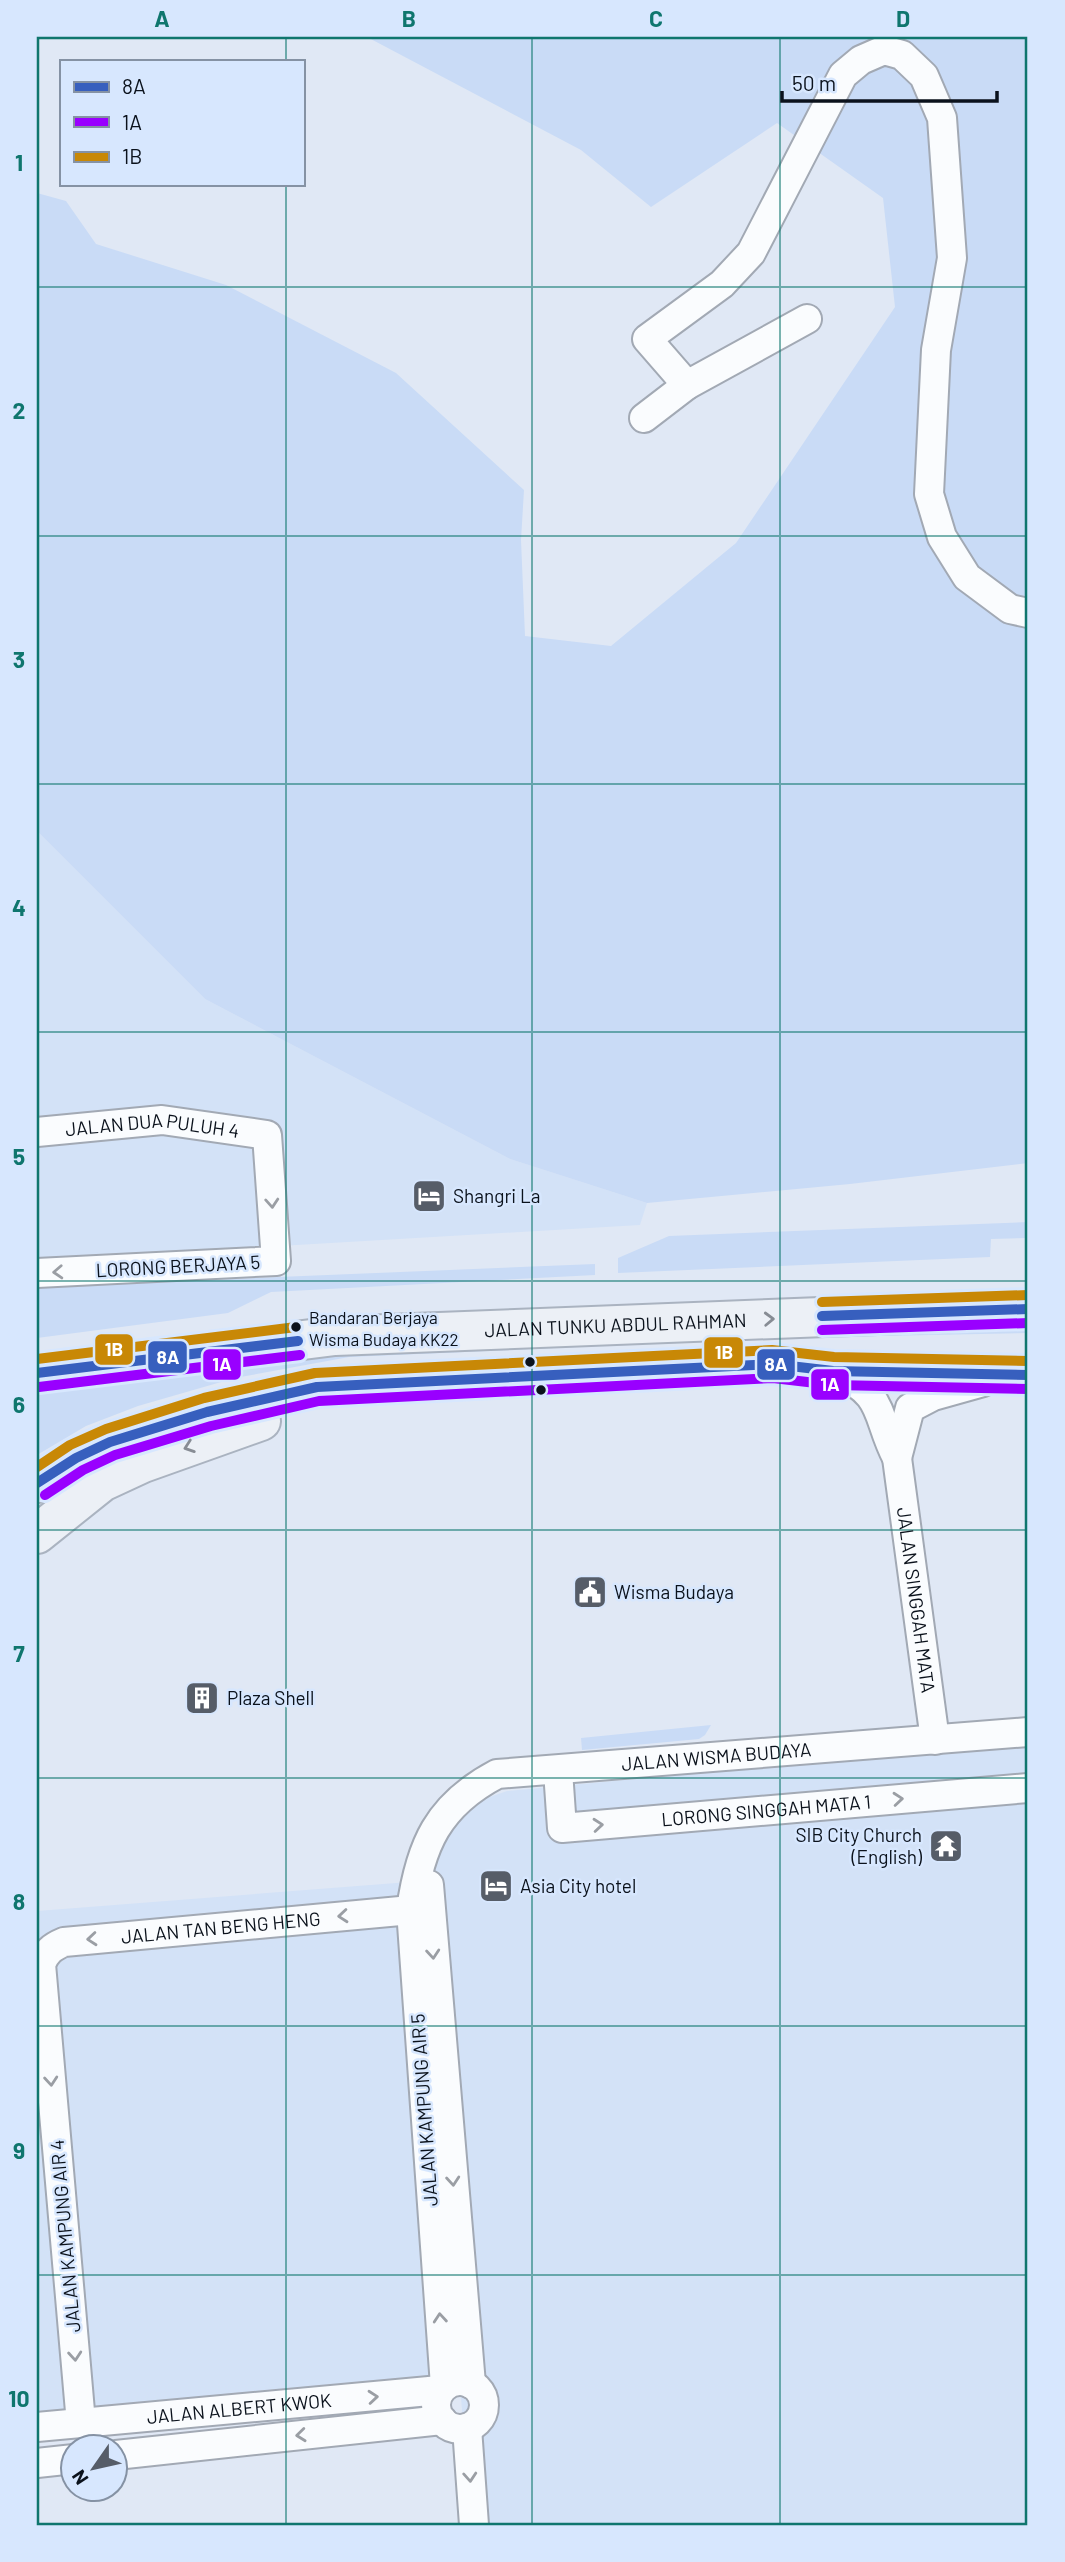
<svg xmlns="http://www.w3.org/2000/svg" width="1065" height="2562" font-family="Barlow,sans-serif">
	<rect width="100%" height="100%" fill="#e0e8f5"/>
	<path fill="#d3e2f7" d="M37 831 205 999 510 1159 647 1203 640 1225 37 1260Z
		M1028 1742V2525H472L459 2375 37 2415V1911L409 1882 467 1805 507 1791Z"/>
	<path fill="#c9dbf6" d="M367 37H1028V1163L850 1184 647 1203 510 1159 205 999 37 831V193L66 201 96 244 226 285 396 373 524 490 521 540 525 636 611 646 736 543 895 307 883 198 777 123 651 207 581 150Z
		M1028 1222V1238L991 1239 990 1257 618 1273V1258L669 1236Z
		M595 1264V1275L271 1292 228 1313 37 1338V1287Z
		M1028 1322V1333L781 1338 780 1328Z
		M757 1329V1339L349 1357 235 1378 138 1406 86 1426 37 1455V1388L348 1347Z
		M711 1725 705 1735 699 1739 582 1750 581 1738Z"/>
	<g fill="none" stroke-linecap="round" stroke-linejoin="round">
		<g stroke="#a2a9b4" stroke-width="32">
			<g id="street">
				<path d="M807 319 687 385 647 339 722 284 751 253 843 75 861 60 884 50 902 55 924 76 942 118 952 258 936 350 929 494 942 537 967 577 1010 609 1028 613"/>
				<path d="M644 418 687 385"/>
				<path id="s1" d="M37 1132 162 1120 267 1135 276 1261 37 1273"/>
				<path id="s2" d="M835 1372C887 1395 875 1416 897 1458L935 1740"/>
				<path d="M897 1458 910 1408 933 1396 983 1382"/>
				<path id="s3" d="M558 1771 562 1828 1028 1788"/>
				<path d="M429 1885 471 2384"/>
				<circle cx="460" cy="2405" r="24"/>
				<path id="s4" d="M445 2386 411 1910C420 1845 438 1805 497 1774L1028 1732"/>
				<path id="s5" d="M81 2423 41 1964C46 1952 52 1947 64 1942L411 1910"/>
				<path id="s6" d="M37 2427 440 2390"/>
				<path d="M467 2428 474 2525"/>
				<path d="M116 2455 442 2420"/>
				<path d="M37 2463 74 2459"/>
			</g>
		</g>
		<g stroke="#aab3c0" stroke-width="42">
			<g id="primary">
				<path id="s7" d="M37 1373 335 1336 1028 1309"/>
				<path d="M37 1483 76 1458 110 1442 207 1412 317 1387 773 1364 833 1371 1028 1375"/>
				<path d="M37 1534 102 1482 143 1463 261 1421"/>
			</g>
		</g>
		<use href="#street" stroke="#fafcfe" stroke-width="28"/>
		<use href="#primary" stroke="#ecf0f6" stroke-width="38"/>
		<g stroke="#d7e7fe" stroke-width="16">
			<path id="bus-1" d="M822 1316 1028 1309
				M37 1373 298 1341
				M37 1483 76 1458 110 1442 207 1412 317 1387 773 1364 833 1371 1028 1375"/>
		</g>
		<g stroke="#d7e7fe" stroke-width="16">
			<path id="bus-2" d="M822 1330 1028 1323
				M39 1387 300 1355
				M45 1495 83 1470 115 1455 211 1426 319 1401 773 1378 833 1385 1028 1389"/>
		</g>
		<g stroke="#d7e7fe" stroke-width="16">
			<path id="bus-3" d="M822 1302 1028 1295
				M37 1359 296 1327
				M37 1467 70 1445 106 1429 204 1398 315 1373 772 1350 834 1357 1028 1361"/>
		</g>
		<use href="#bus-1" stroke="#375fbe" stroke-width="10"/>
		<use href="#bus-2" stroke="#90f" stroke-width="10"/>
		<use href="#bus-3" stroke="#c88806" stroke-width="10"/>
	</g>
	<defs><path id="oneway-chevron" d="M-2-3.5L2.5 0L-2 3.5" fill="none" stroke-width="1.6" stroke-linecap="round" stroke-linejoin="round" transform="scale(1.75)"/></defs>
	<g stroke="#9a9ea4">
		<use href="#oneway-chevron" transform="translate(272 1203) rotate(86)"/>
		<use href="#oneway-chevron" transform="translate(58 1272) rotate(177)"/>
		<use href="#oneway-chevron" transform="translate(898 1799) rotate(-5)"/>
		<use href="#oneway-chevron" transform="translate(598 1825) rotate(-5)"/>
		<use href="#oneway-chevron" transform="translate(343 1916) rotate(175)"/>
		<use href="#oneway-chevron" transform="translate(92 1939) rotate(175)"/>
		<use href="#oneway-chevron" transform="translate(433 1954) rotate(85)"/>
		<use href="#oneway-chevron" transform="translate(51 2081) rotate(85)"/>
		<use href="#oneway-chevron" transform="translate(453 2181) rotate(85)"/>
		<use href="#oneway-chevron" transform="translate(440 2318) rotate(-95)"/>
		<use href="#oneway-chevron" transform="translate(75 2356) rotate(85)"/>
		<use href="#oneway-chevron" transform="translate(373 2397) rotate(-5)"/>
		<use href="#oneway-chevron" transform="translate(301 2435) rotate(174)"/>
		<use href="#oneway-chevron" transform="translate(470 2477) rotate(86)"/>
	</g>
	<g stroke="#878c94">
		<use href="#oneway-chevron" transform="translate(769 1319) rotate(-2)"/>
		<use href="#oneway-chevron" transform="translate(189 1447) rotate(161)"/>
	</g>
	<path fill="none" stroke="#0f766e" stroke-width="2" stroke-opacity="0.55" d="M286 37V61M532 37V2525M780 37V2525M286 184V2525M37 287H1028M37 536H1028M37 784H1028M37 1032H1028M37 1281H1028M37 1530H1028M37 1778H1028M37 2026H1028M37 2275H1028"/>
	<defs>
		<g id="hotel-square" transform="scale(1.75)"><rect x="-9" y="-9" width="18" height="18" rx="4" fill="#565d68" stroke="#d7e7fe"/><path d="M-6-4.5h1.5V1H6V5H4.5V3h-9V5H-6ZM-4 0a1.8 1.8 0 1 1 3.6 0ZM.5 0V-2.5h3Q6-2.5 6 0Z" fill="#fff"/></g>
		<g id="civic-square" transform="scale(1.75)"><rect x="-9" y="-9" width="18" height="18" rx="4" fill="#565d68" stroke="#d7e7fe"/><path d="M-.6-6.5H3V-4.5H.6V-3L4-1V1h2V6H-6V1h2V-1L-.6-3ZM-1.2 2.5V6h2.4V2.5Z" fill="#fff"/></g>
		<g id="building-square" transform="scale(1.75)"><rect x="-9" y="-9" width="18" height="18" rx="4" fill="#565d68" stroke="#d7e7fe"/><path d="M-4-6H4V6H1V3H-1V6H-4ZM-2.5-4.3h1.7v1.8h-1.7ZM.8-4.3h1.7v1.8H.8ZM-2.5-1h1.7V.8h-1.7ZM.8-1h1.7V.8H.8Z" fill="#fff"/></g>
		<g id="temple-square" transform="scale(1.75)"><rect x="-9" y="-9" width="18" height="18" rx="4" fill="#565d68" stroke="#d7e7fe"/><path d="M0-6L5-2H3V0L6.5 2.5H4V6H1.5V3h-3V6H-4V2.5H-6.5L-3 0V-2H-5Z" fill="#fff"/></g>
	</defs>
	<g fill-rule="evenodd">
		<use href="#hotel-square" x="429" y="1196"/>
		<use href="#civic-square" x="590" y="1592"/>
		<use href="#building-square" x="202" y="1698"/>
		<use href="#temple-square" x="946" y="1846"/>
		<use href="#hotel-square" x="496" y="1886"/>
	</g>
	<g fill="#0b121c" stroke="#d7e7fe" stroke-width="2.5">
		<circle cx="296" cy="1327" r="6"/>
		<circle cx="530" cy="1362" r="6"/>
		<circle cx="541" cy="1390" r="6"/>
	</g>
	<g text-anchor="middle" stroke-width="5" stroke-linejoin="round" paint-order="stroke">
		<g font-size="17" fill="#0b121c" stroke="#d7e7fe" text-anchor="start">
			<text x="309" y="1324">Bandaran Berjaya<tspan x="309" dy="22">Wisma Budaya KK22</tspan></text>
		</g>
		<g font-size="19" fill="#0b121c" stroke="#d7e7fe">
			<text dy="7" stroke="none"><textPath href="#s1" startOffset="116">JALAN DUA PULUH 4</textPath></text>
			<text transform="translate(178 1266) rotate(-3)" y="7">LORONG BERJAYA 5</text>
			<text dy="7" stroke="none"><textPath href="#s7" startOffset="581">JALAN TUNKU ABDUL RAHMAN</textPath></text>
			<text dy="7" stroke="none"><textPath href="#s2" startOffset="254">JALAN SINGGAH MATA</textPath></text>
			<text dy="7" stroke="none"><textPath href="#s4" startOffset="866">JALAN WISMA BUDAYA</textPath></text>
			<text dy="7" stroke="none"><textPath href="#s3" startOffset="262">LORONG SINGGAH MATA 1</textPath></text>
			<text dy="7" stroke="none"><textPath href="#s5" startOffset="651">JALAN TAN BENG HENG</textPath></text>
			<text transform="translate(424 2110) rotate(-94)" y="7">JALAN KAMPUNG AIR 5</text>
			<text transform="translate(65 2236) rotate(-95)" y="7">JALAN KAMPUNG AIR 4</text>
			<text dy="7" stroke="none"><textPath href="#s6" startOffset="203">JALAN ALBERT KWOK</textPath></text>
		</g>
		<g font-size="19" fill="#0b121c" stroke="#d7e7fe" text-anchor="start">
			<text x="453" y="1203">Shangri La</text>
			<text x="614" y="1599">Wisma Budaya</text>
			<text x="227" y="1705">Plaza Shell</text>
			<text x="922" y="1842" text-anchor="end">SIB City Church<tspan x="922" dy="22">(English)</tspan></text>
			<text x="520" y="1893">Asia City hotel</text>
		</g>
	</g>
	<g stroke="#d7e7fe" stroke-width="2.5">
		<rect x="94" y="1333" width="40" height="33" rx="7" fill="#c88806"/>
		<rect x="703" y="1336" width="41" height="33" rx="7" fill="#c88806"/>
		<rect x="147" y="1340" width="41" height="34" rx="7" fill="#375fbe"/>
		<rect x="756" y="1348" width="40" height="33" rx="7" fill="#375fbe"/>
		<rect x="202" y="1348" width="40" height="33" rx="7" fill="#90f"/>
		<rect x="810" y="1368" width="40" height="33" rx="7" fill="#90f"/>
	</g>
	<g font-size="19" text-anchor="middle" font-weight="bold" fill="#fff">
		<text x="114" y="1356">1B</text>
		<text x="724" y="1359">1B</text>
		<text x="168" y="1364">8A</text>
		<text x="776" y="1371">8A</text>
		<text x="222" y="1371">1A</text>
		<text x="830" y="1391">1A</text>
	</g>
	<rect width="1065" height="2562" fill="none" stroke="#d7e7fe" stroke-width="77"/>
	<rect x="60" y="60" width="245" height="126" fill="#d7e7fe" stroke="#8592a4" stroke-width="2"/>
	<rect x="74" y="82" width="35" height="10" fill="#375fbe" stroke="#8592a4" stroke-width="2"/>
	<text x="122" y="94" font-size="21" fill="#0b121c">8A</text>
	<rect x="74" y="117" width="35" height="10" fill="#9900ff" stroke="#8592a4" stroke-width="2"/>
	<text x="122" y="130" font-size="21" fill="#0b121c">1A</text>
	<rect x="74" y="152" width="35" height="10" fill="#c88806" stroke="#8592a4" stroke-width="2"/>
	<text x="122" y="164" font-size="21" fill="#0b121c">1B</text>
	<g transform="translate(94 2468) rotate(236)"><circle r="33" fill="#d7e7fe" stroke="#8592a4" stroke-width="2"/>
	<path d="M0-5L12 26L0 18L-12 26Z" fill="#565d68"/>
	<text y="-10" font-size="19" font-weight="bold" text-anchor="middle" fill="#0b121c">N</text>
	</g>
	<path d="M782 91v10h215v-10" fill="none" stroke="#0b121c" stroke-width="3.5"/>
	<text x="792" y="91" font-size="21" fill="#0b121c" stroke="#d7e7fe" stroke-width="5" paint-order="stroke">50 m</text>
	<rect x="38" y="38" width="988" height="2486" fill="none" stroke="#0f766e" stroke-width="2.5"/>
	<g font-size="23" text-anchor="middle" font-weight="bold" fill="#0f766e">
		<text x="162" y="27">A</text>
		<text x="409" y="27">B</text>
		<text x="656" y="27">C</text>
		<text x="903" y="27">D</text>
		<text x="19" y="171">1</text>
		<text x="19" y="419">2</text>
		<text x="19" y="668">3</text>
		<text x="19" y="916">4</text>
		<text x="19" y="1165">5</text>
		<text x="19" y="1413">6</text>
		<text x="19" y="1662">7</text>
		<text x="19" y="1910">8</text>
		<text x="19" y="2159">9</text>
		<text x="19" y="2407">10</text>
	</g>
</svg>
